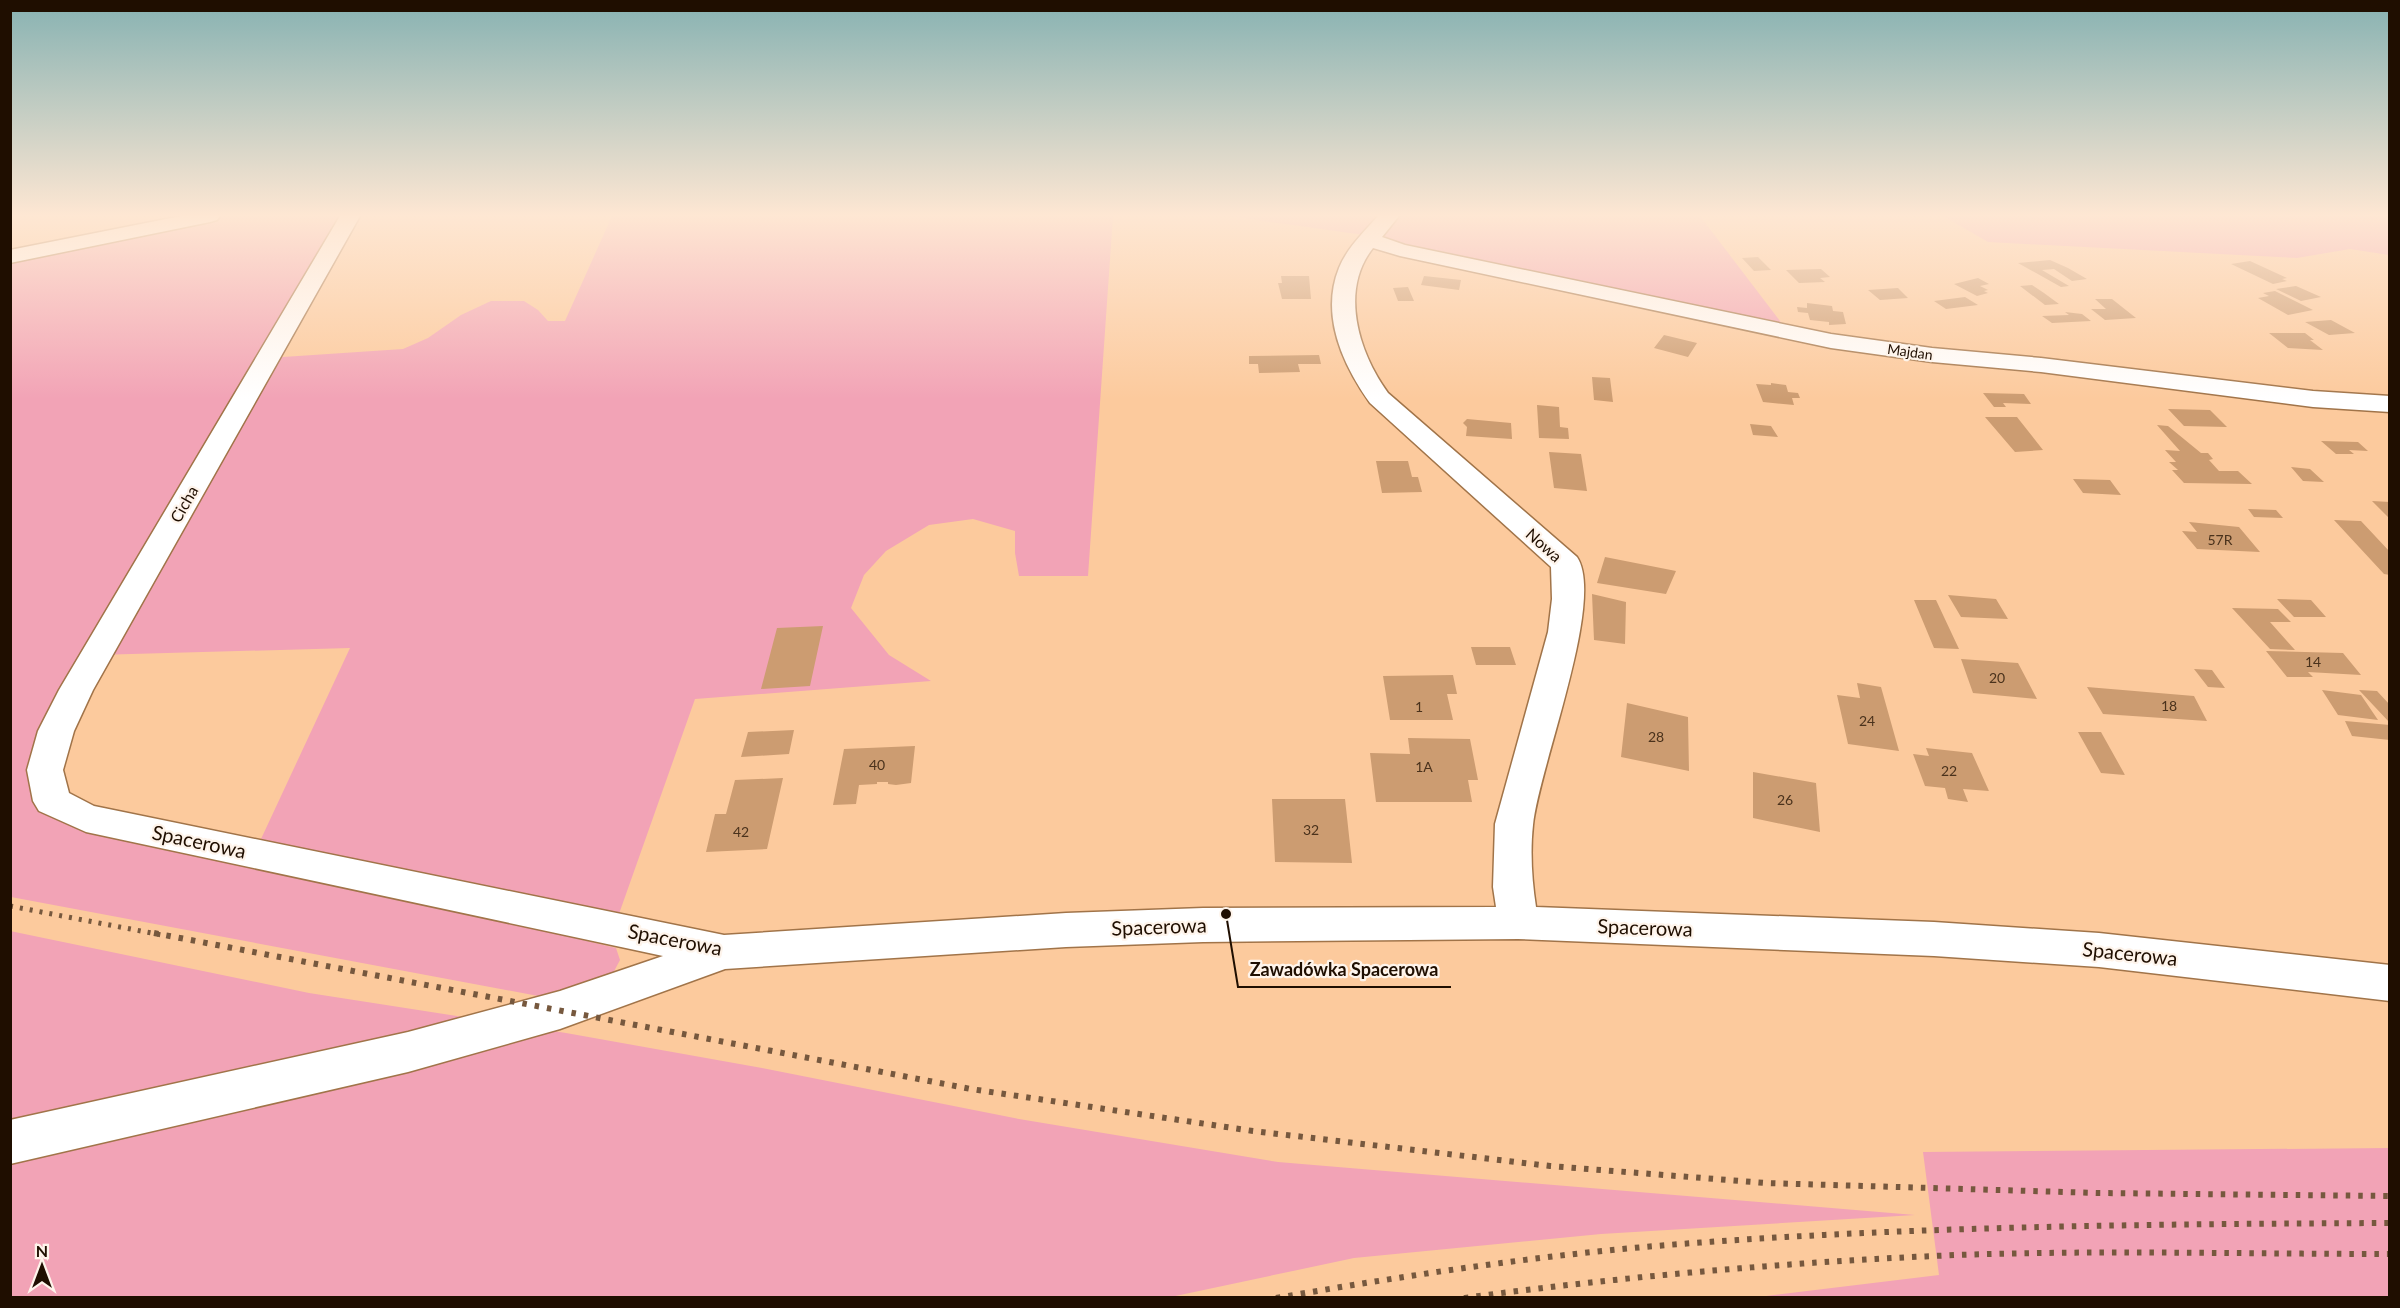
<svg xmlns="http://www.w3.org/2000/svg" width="2400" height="1308" font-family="Lato,sans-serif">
	<rect width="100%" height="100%" fill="#fcca9d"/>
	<path fill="#f2a3b6" d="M216 216H339L98 651 268 358 403 349 428 338 461 315 491 301H524L538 310 548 321H565L612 216H1113L1088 576H1019L1015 553V531L973 519 929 525 886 551 864 575 851 608 889 655 931 681 695 699 614 928 254 854 350 648 96 655 45 770 86 818 616 948 620 960 611 977 554 999 11 897 10 257Z
		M1228 216H1700L1783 325 1364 235Z
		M1943 216H2380L2389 220V255L2350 249 2297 258 1988 242Z
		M10 931 309 993 566 1033 762 1068 1019 1119 1278 1162 1915 1215 1601 1234 1354 1258 1166 1298 11 1297Z
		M2389 1148V1297H1758L1939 1275 1923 1152Z"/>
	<path fill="#cc9c71" d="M1758 257 1771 270 1754 271 1742 258Z
		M2050 260 2068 268 2087 279 2072 281 2054 269 2042 270 2069 286 2061 287 2018 263Z
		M2250 261 2287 278 2282 279 2287 281 2273 284 2231 264Z
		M1821 269 1830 277 1820 278 1825 282 1799 283 1786 270Z
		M1281 276H1309L1311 299H1282L1278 283H1282Z
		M1424 276 1461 280 1459 290 1421 285Z
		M1978 278 1989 284 1980 286 1988 290 1984 291 1988 293 1977 296 1954 284Z
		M2032 285 2044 293 2059 304 2045 305 2020 286Z
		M2296 286 2321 297 2301 301 2276 289Z
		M1408 287 1414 301H1398L1393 288Z
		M1898 288 1908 298 1880 300 1868 290Z
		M2275 291 2313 310 2288 315 2258 298 2269 296 2263 293Z
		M1965 297 1978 305 1946 309 1934 301Z
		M2095 299H2112L2136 318 2105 320 2091 309H2106Z
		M1807 303 1832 306 1833 311 1843 312 1846 324 1829 325V322L1810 320 1808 313 1798 312 1797 307 1807 308Z
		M2065 312 2082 314 2091 321 2052 323 2042 316 2069 315Z
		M2331 320 2355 333 2329 335 2305 322Z
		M2269 333H2305L2314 340H2310L2323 350 2288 348Z
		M1664 335 1697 343 1688 357 1654 348Z
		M1319 355 1321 364H1298L1300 372 1259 373 1258 364H1249V356Z
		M1592 377 1610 378 1613 402 1594 400Z
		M1771 383 1786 385 1788 392 1798 393 1800 398H1792L1794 405 1763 402 1756 384 1771 385Z
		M1983 393 2024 394 2031 404 2003 403 2006 407H1994Z
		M1537 405 1559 407 1560 427 1568 428 1569 439 1539 438Z
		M2168 409 2210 410 2227 427 2184 426Z
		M1985 417H2017L2043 450 2015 452Z
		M1467 419 1511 423 1512 439 1466 436 1467 427 1463 423Z
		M1750 424 1771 426 1778 437 1753 435Z
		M2157 425 2168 426 2201 453H2208L2213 459 2209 460 2219 471H2238L2252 484 2184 483 2172 470H2178L2169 462H2176L2165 450 2180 451Z
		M2321 441 2358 442 2368 451 2349 450 2354 454H2336Z
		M1549 452 1581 454 1587 491 1554 488Z
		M1376 461H1408L1412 477H1418L1422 492 1382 493Z
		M2291 467 2310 469 2324 482 2303 481Z
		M2073 479 2110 480 2121 495 2083 493Z
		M2372 501 2390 502V519Z
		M2248 509 2276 510 2283 518 2254 517Z
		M2334 520 2361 521 2390 552V575L2384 574Z
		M2189 522 2239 527 2260 552 2197 549 2182 531 2197 532Z
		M1605 557 1676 571 1666 594 1597 583Z
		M1592 594 1626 602 1625 644 1594 640Z
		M1948 595 1996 599 2008 619 1961 617Z
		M2277 599 2311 600 2326 617H2294Z
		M1914 600H1936L1959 649 1934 648Z
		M2232 608 2278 609 2291 622H2270L2295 650 2270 649Z
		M823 626 810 686 761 689 777 628Z
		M1471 647H1510L1516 665H1476Z
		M2266 651 2343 653 2361 675 2308 672 2313 677H2287Z
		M1961 659 2018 663 2037 699 1973 693Z
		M2194 669 2212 670 2225 688 2208 687Z
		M1453 675 1457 694H1447L1453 720H1390L1383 676Z
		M1857 683 1881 687 1899 751 1848 744 1837 695 1860 698Z
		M2087 687 2194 696 2207 721 2103 714Z
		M2322 690 2361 695 2378 720 2338 715Z
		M2359 690 2377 691 2390 705V723Z
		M1627 703 1688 717 1689 771 1621 757Z
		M2345 721 2390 725V740L2352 736Z
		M794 730 789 754 741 757 748 732Z
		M2078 732H2101L2125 775 2101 773Z
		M1408 738 1470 739 1478 780H1468L1472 802H1376L1370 753 1410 754Z
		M915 746 911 783 896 785 888 784V782H877V784L859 785 856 804 833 805 844 749Z
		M1926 748 1972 753 1989 791 1963 789 1968 802 1948 799 1945 788 1925 786 1913 754 1929 756Z
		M1753 772 1816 783 1820 832 1753 818Z
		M783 778 767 849 706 852 715 814H726L735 780Z
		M1272 799H1345L1352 863 1275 862Z"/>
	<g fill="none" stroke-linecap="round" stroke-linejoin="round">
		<g stroke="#a17449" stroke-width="3">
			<path id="minor" d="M181 216H220L217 220 210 222 10 263V250Z
				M340 216H360L93 690 74 731 63 770 69 793 94 806 724 935 1066 913 1203 908 1496 907 1493 887 1495 824 1548 632 1552 599 1551 567 1370 403C1343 365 1320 315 1339 268 1347 248 1364 232 1378 216H1399L1382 237 1405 245 1831 334 1932 348 2041 358 2313 391 2390 396V412L2313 407 2041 372 1932 362 1831 348 1400 256 1373 248C1339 291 1359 353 1388 393L1577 557C1606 600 1538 770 1533 825 1530 852 1532 881 1536 907L1934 922 2099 933 2390 965V1001L2099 967 1934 956 1518 939 1203 942 1066 947 725 969 560 1029 408 1072 10 1164V1120L408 1032 560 991 663 956 86 832 39 811 33 801 27 770 38 731 59 690Z"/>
		</g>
		<use href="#minor" fill="#fff" fill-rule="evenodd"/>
		<path stroke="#76583e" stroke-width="5" stroke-dasharray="3 7" stroke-linecap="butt" d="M10 906 162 935"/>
		<path stroke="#76583e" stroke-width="6" stroke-dasharray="4.5 8" stroke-linecap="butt" d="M154 933 971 1089 1253 1131 1550 1166 1766 1183 2098 1193 2390 1196
			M1276 1298C1415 1274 1553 1253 1694 1243 1925 1226 2158 1224 2390 1223
			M1464 1298C1627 1276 1791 1262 1956 1255 2101 1250 2245 1254 2390 1254"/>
	</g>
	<linearGradient id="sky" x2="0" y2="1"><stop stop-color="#87b2b2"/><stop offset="0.54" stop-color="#fee7d3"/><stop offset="1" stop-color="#fee7d3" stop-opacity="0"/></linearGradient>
	<rect width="2400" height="399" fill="url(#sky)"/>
	<g text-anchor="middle" stroke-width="4.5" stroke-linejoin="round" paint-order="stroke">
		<g font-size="14" fill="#1f0e00" stroke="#fef4eb">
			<text transform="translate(1910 352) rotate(8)" y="5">Majdan</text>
		</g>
		<g font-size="14" fill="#4a321c">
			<text x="2220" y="545">57R</text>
			<text x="2313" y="667">14</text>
			<text x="1997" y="683">20</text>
			<text x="2169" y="711">18</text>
			<text x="1419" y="712">1</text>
			<text x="1867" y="726">24</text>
			<text x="1656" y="742">28</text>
			<text x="877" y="770">40</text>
			<text x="1424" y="772">1A</text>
			<text x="1949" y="776">22</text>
			<text x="1785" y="805">26</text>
			<text x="1311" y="835">32</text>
			<text x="741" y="837">42</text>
		</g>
		<g font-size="16" fill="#1f0e00" stroke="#fef4eb">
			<text transform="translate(184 504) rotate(-60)" y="6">Cicha</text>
			<text transform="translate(1544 545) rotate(42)" y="6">Nowa</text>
		</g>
		<g font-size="20" fill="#1f0e00" stroke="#fef4eb">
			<text transform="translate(199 842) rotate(12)" y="7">Spacerowa</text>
			<text transform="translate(1159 927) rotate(-2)" y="7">Spacerowa</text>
			<text transform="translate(1645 928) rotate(2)" y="7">Spacerowa</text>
			<text transform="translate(675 940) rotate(11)" y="7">Spacerowa</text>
			<text transform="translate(2130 954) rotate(6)" y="7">Spacerowa</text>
		</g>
	</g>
	<path fill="none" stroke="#1f0e00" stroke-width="2" d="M1226 914L1238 987H1451"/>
	<circle fill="#1f0e00" stroke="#fef4eb" stroke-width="2" cx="1226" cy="914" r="6"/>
	<g font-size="18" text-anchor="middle" font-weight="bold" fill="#1f0e00" stroke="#fef4eb" stroke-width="4.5" stroke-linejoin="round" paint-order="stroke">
		<text x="1344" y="976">Zawadówka Spacerowa</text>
	</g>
	<rect width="2400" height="1308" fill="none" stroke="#1f0e00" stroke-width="24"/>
	<g transform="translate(42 1266)" stroke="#fef4eb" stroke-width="4.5" paint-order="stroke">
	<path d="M0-4.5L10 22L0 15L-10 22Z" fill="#1f0e00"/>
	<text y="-9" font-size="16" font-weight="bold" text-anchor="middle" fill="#1f0e00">N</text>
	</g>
</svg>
